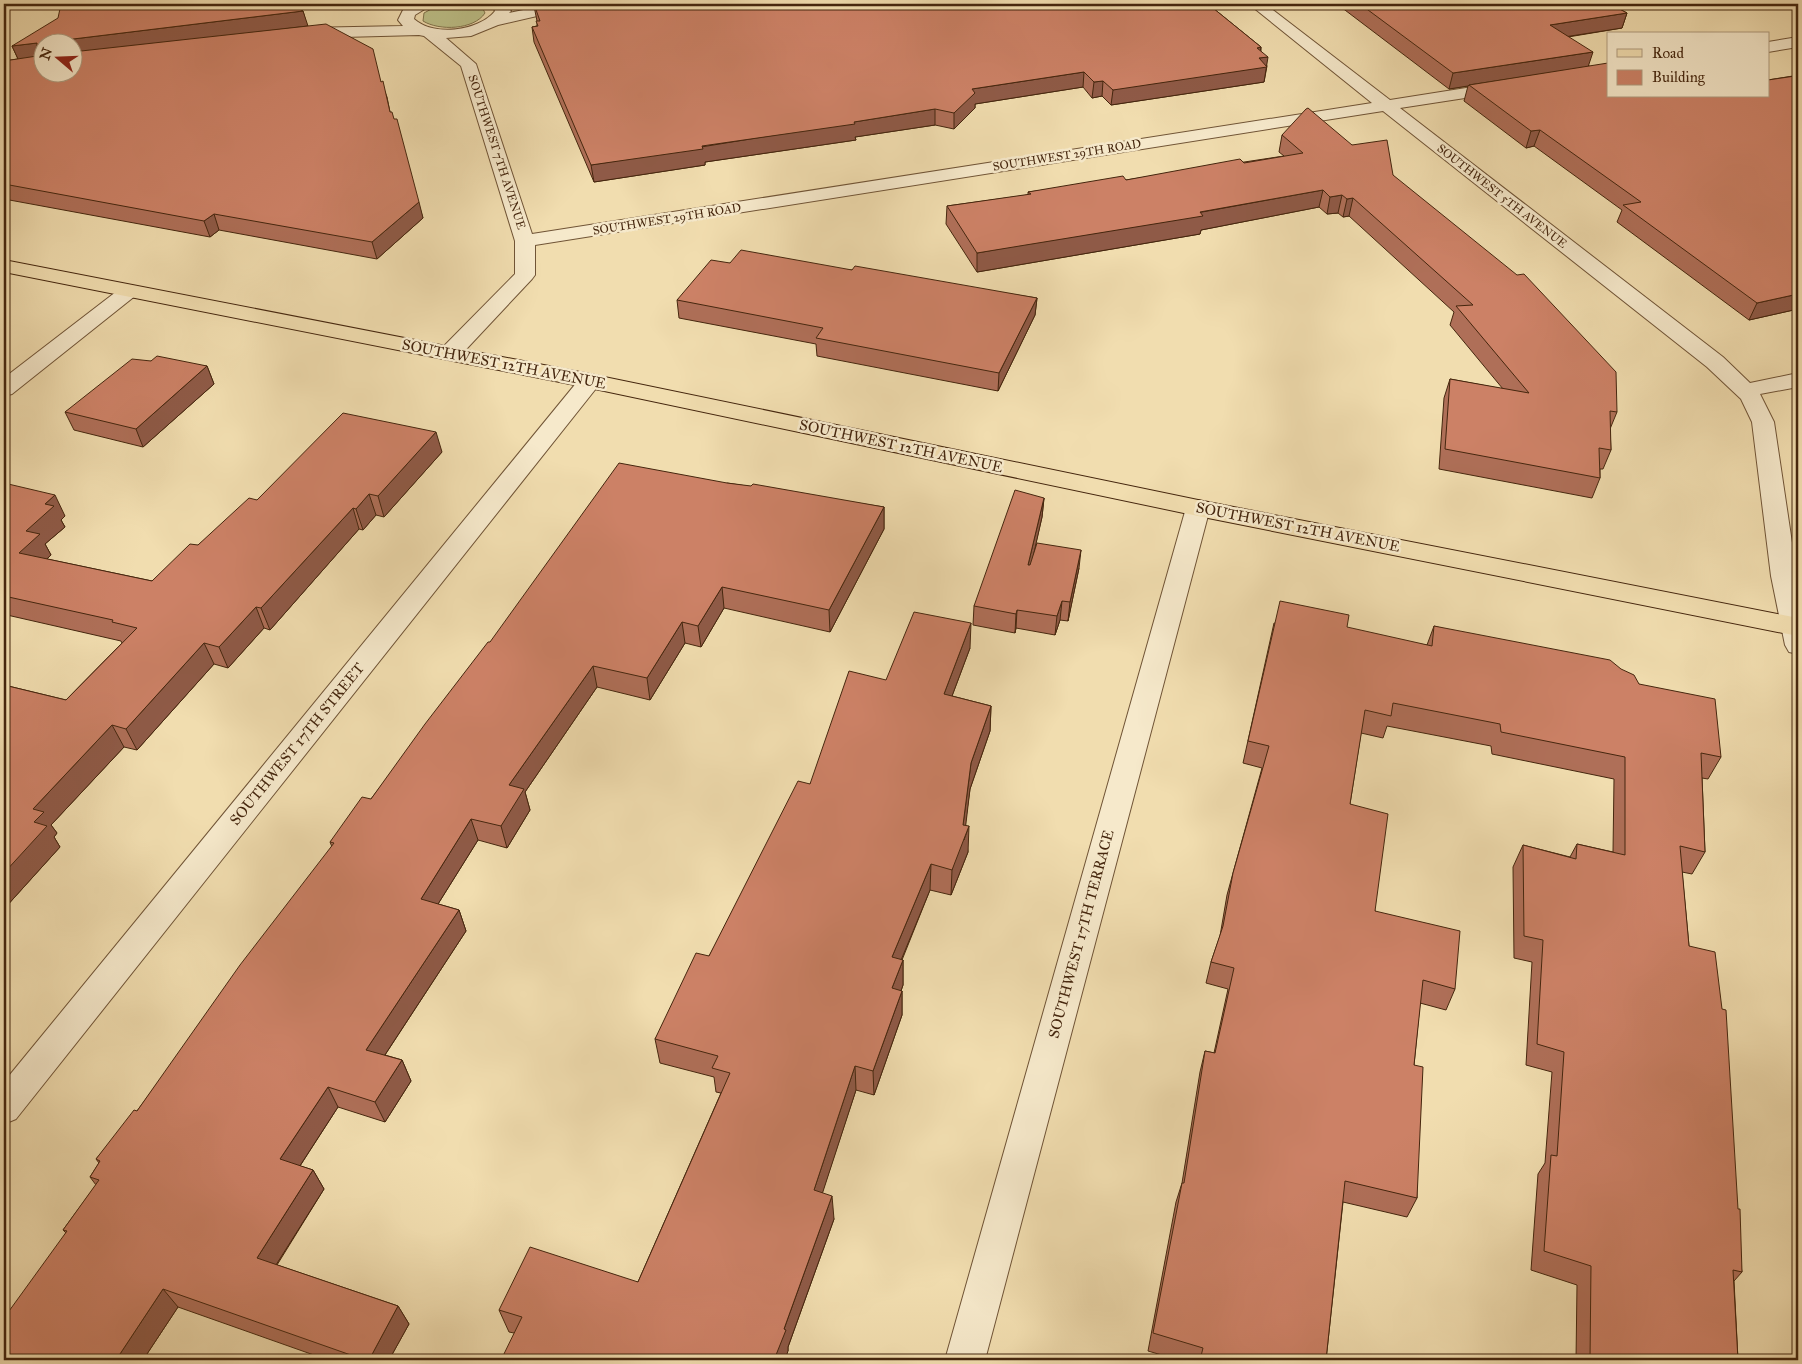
<svg xmlns="http://www.w3.org/2000/svg" width="1802" height="1364" font-family="'IM FELL Great Primer',serif">
	<rect width="100%" height="100%" fill="#f1ddaf"/>
	<filter id="stains"><feTurbulence type="fractalNoise" baseFrequency=".004" numOctaves="4"/><feColorMatrix values="0 0 0 0 .2 0 0 0 0 .09 0 0 0 0 .02 0 0 0 .5 -.17"/></filter>
	<radialGradient id="worn" r=".72"><stop offset=".6" stop-color="#630" stop-opacity="0"/><stop offset="1" stop-color="#630" stop-opacity=".3"/></radialGradient>
	<path fill="#bdc088" stroke="#81734b" d="M449 4H472L483 9 485 13C474 30 439 31 423 21L424 13 435 7Z"/>
	<g fill="none" stroke-linecap="round" stroke-linejoin="round">
		<g stroke="#705436" stroke-width="2">
			<path id="minor" d="M413 4H430L428 7 415 15 414 19C434 37 479 31 495 11L491 4H505L511 11 509 13 552 4H579L576 7 498 25 471 36 446 38 476 64 532 234 1372 103 1249 4H1265L1390 100 1504 82 1510 83 1512 87 1510 91 1504 92 1400 108 1723 357 1750 383 1798 373V387L1760 394 1774 422 1798 583V654L1789 652 1785 645 1771 576 1752 422 1741 399 1707 367 1383 111 535 245V275L532 279 458 358 450 359 442 358 439 353 442 348 515 274V241L461 66 424 36 419 35 305 38 299 36 297 33 299 30 305 28 403 26 398 20 403 10Z
				M1798 37V47L1768 52V42Z
				M128 286 135 288 138 292 135 296 12 394 4 396V378L121 288Z
				M590 374 598 376 601 381 598 386 16 1119 4 1124V1082L582 376Z
				M1198 500 1207 503 1210 508 985 1360H945L1186 508 1189 503Z"/>
		</g>
		<g stroke="#45260e" stroke-width="2">
			<path id="major" d="M4 260 590 374 1198 500 1798 618V636L1198 516 590 388 4 272Z"/>
		</g>
		<use href="#minor" fill="#f6e9cb" fill-rule="evenodd"/>
		<use href="#major" fill="#f1ddaf" fill-rule="evenodd"/>
	</g>
	<path fill="#af6f58" stroke="#45260e" d="M530 4H1208L1261 47V51L1267 66 1264 82 1111 105 1102 96 1092 98 1083 87 975 104V108L954 129 935 125 855 137 856 140 705 162V165L594 182 534 42 532 27 537 26V21L534 6H531Z
		M1337 4H1610L1627 13 1622 28 1568 37 1589 66 1667 96 1793 76 1794 75 1798 74V309L1749 320 1617 222 1622 210 1534 146 1526 148 1464 101 1468 86 1449 89Z
		M303 11 307 26 381 82 387 97 390 112 423 218 377 259 219 230 210 237 4 199V61L18 59 12 46Z
		M1282 135 1352 145 1393 175 1617 412 1610 429 1611 450 1603 469H1600V478L1592 498 1439 469 1444 398 1450 379 1503 389 1450 325 1454 312 1349 216 1343 217 1338 213 1327 214 1319 207 1201 230 1200 234 977 272 946 224 947 206 1028 195V192L1126 180 1284 156 1279 152Z
		M730 263 852 270 1037 298 1035 315 998 391 817 356 816 344 679 318 677 300Z
		M151 361 207 366 214 384 143 447 74 430 65 412Z
		M442 452 384 517 376 515 363 530 359 529 270 630 264 628 228 668 214 664 137 750 124 747 51 825 57 833 54 837 60 847 4 909V685L66 700 122 643 121 641 7 615 4 618V483L65 516 61 520 65 527 45 544 51 555 47 559 152 581 198 545 257 500Z
		M727 483 884 507V529L830 632 724 608 701 647 685 643 650 700 597 687 525 792 530 810 507 848 478 840 438 904 459 910 466 931 385 1055 402 1060 411 1081 385 1122 338 1107 300 1166 313 1170 324 1189 277 1265 398 1306 409 1324 389 1360H328L178 1307 143 1360H4L66 1233 63 1230 96 1185 90 1177 99 1163 96 1159 137 1111 332 847 330 842 371 799 490 642Z
		M1044 498 1042 517 1034 551 1079 568 1068 621 1060 620 1055 635 1016 628 1015 633 973 625 974 606Z
		M1274 623 1427 645 1434 626 1639 684 1721 757 1708 779 1702 778 1705 852 1692 874 1682 872 1689 946 1742 1272 1734 1281 1738 1360H1576L1577 1285 1531 1270 1538 1174 1545 1163 1552 1072 1526 1065 1532 962 1514 958 1513 867 1523 845 1570 857 1577 844 1613 852 1614 779 1492 754 1491 746 1387 726 1383 738 1361 733 1350 804 1375 911 1455 989 1446 1010 1420 1003 1414 1065 1417 1198 1407 1217 1343 1202 1326 1360H1179L1148 1351 1176 1202 1182 1183 1200 1072 1205 1051 1214 1053 1228 989 1206 983 1211 962 1220 936 1227 895 1233 873 1262 768 1243 763Z
		M970 648 952 696 991 706 990 731 970 789 965 825 968 852 951 895 930 890 902 960H903V985L901 991H902V1015L874 1095 856 1090 822 1193 834 1219 788 1347V1351L514 1333 509 1332 499 1310 638 1282 721 1093 716 1092 714 1077 660 1063 655 1039 709 956 810 784 886 680Z"/>
	<path fill="#8f5a47" stroke="#45260e" d="M303 11 308 26 72 55V42H65V40Z
		M1627 13 1622 28 1545 40 1550 25Z
		M37 43 42 57 19 61 12 46Z
		M1261 47 1259 58 1268 57 1264 82 1111 105 1113 90Z
		M1593 52 1588 67 1469 85 1468 86 1449 89 1453 73Z
		M1084 72 1083 87 975 104V108L954 129V113L972 89Z
		M1103 81 1102 96 1092 98 1094 82Z
		M935 109V125L855 137 856 140 705 162V165L594 182 591 165 854 122Z
		M1540 130 1534 146 1526 148 1531 131Z
		M1323 190 1319 207 1201 230 1200 234 977 272V253Z
		M1342 195 1338 213 1327 214 1330 197Z
		M1353 198 1349 216 1343 217 1347 199Z
		M419 202 423 218 377 259 372 242Z
		M214 214 219 230 210 237 204 221Z
		M1798 294V309L1749 320 1757 303Z
		M1037 298 1035 315 998 391 999 373Z
		M207 366 214 384 143 447 136 429Z
		M436 432 442 452 384 517 378 496Z
		M369 494 376 515 363 530 356 509Z
		M55 495 65 516 61 520 65 527 45 544 51 555 31 574 19 553 26 531 45 504Z
		M1044 498 1042 517 1027 584 1028 565Z
		M884 507V529L830 632 829 610Z
		M353 508 359 529 270 630 261 608Z
		M1081 550 1079 568 1068 621 1070 602Z
		M722 587 724 608 701 647 698 626Z
		M1062 601 1060 620 1055 635 1057 616Z
		M256 607 264 628 228 668 219 647Z
		M4 610 7 615 4 618Z
		M1017 610 1016 628 1015 633 1016 614Z
		M682 622 685 643 650 700 647 678Z
		M971 623 970 648 943 720 944 694Z
		M204 643 214 664 137 750 126 729Z
		M593 666 597 687 525 792 530 810 507 848 501 826 509 785Z
		M991 706 990 731 970 789 964 840 969 826 968 852 951 895 952 870 963 825 971 763Z
		M112 725 124 747 51 825 57 833 54 837 60 847 4 909V873L33 809Z
		M471 819 478 840 428 920 421 899Z
		M931 864 930 890 892 982V957Z
		M459 910 466 931 375 1070 366 1050Z
		M903 960V985L893 1013 892 988Z
		M902 991V1015L874 1095 873 1071Z
		M402 1060 411 1081 385 1122 375 1102Z
		M855 1066 856 1090 816 1213 814 1190Z
		M328 1087 338 1107 292 1178 280 1159Z
		M313 1170 324 1189 269 1276 257 1258Z
		M832 1196 834 1219 788 1347V1351L785 1360H774L784 1329Z
		M163 1289 178 1307 143 1360H116Z
		M398 1306 409 1324 389 1360H369Z"/>
	<path fill="#cc8166" stroke="#45260e" d="M61 4H290L303 11 65 40V42H42V72H72V52L326 24 373 49 381 82 383 81 390 112H392L394 119H397L419 202 372 242 214 214 204 221 4 184V61L37 56V43L12 46 58 18Z
		M534 4H1208L1261 47 1257 48 1268 57 1259 58 1267 67 1113 90 1103 81 1094 82 1084 72 972 89 975 93 954 113 935 109 854 122 855 124 702 146 703 149 591 165 532 27 538 26 536 21H540Z
		M1360 4H1610L1627 13 1550 25 1593 52 1453 73Z
		M1608 63V96H1768V80L1795 76 1794 75 1798 74V294L1757 303 1623 205 1641 202 1540 130 1531 131 1469 85Z
		M1308 108 1352 145 1387 140 1393 175 1517 275 1524 274 1616 372 1617 412 1610 411 1611 450 1599 448 1600 478 1445 449 1450 379 1529 393 1456 306 1473 305 1353 198 1347 199 1342 195 1330 197 1323 190 1200 212 1203 216 977 253 947 206 1031 194 1028 192 1123 176 1126 180 1240 159 1244 163 1303 153 1282 135 1306 109Z
		M741 250 852 270 855 266 1037 298 999 373 816 338 823 328 677 300 711 260 730 263Z
		M157 356 207 366 136 429 65 412 132 359 151 361Z
		M343 413 436 432 378 496 369 494 356 509 353 508 261 608 256 607 219 647 204 643 126 729 112 725 33 809 44 812 34 822 47 826 4 873V685L66 700 137 628 112 622 113 620 4 596V483L55 495 45 504 54 506 26 531 40 534 19 553 152 581 190 544 198 545 249 498 257 500Z
		M619 463 727 483 751 486 753 484 884 507 829 610 722 587 698 626 682 622 647 678 593 666 509 785 524 789 501 826 471 819 421 899 459 910 366 1050 402 1060 375 1102 328 1087 280 1159 313 1170 257 1258 398 1306 369 1360H365L163 1289 116 1360H4V1318L67 1231 63 1230 99 1180 90 1177 100 1161 96 1159 134 1110 137 1111 240 965 334 843 330 842 362 797 371 799 425 724 488 642H490Z
		M1015 490 1044 498 1028 565H1030L1037 543 1081 550 1070 602 1062 601 1057 616 1017 610 1016 614 974 606Z
		M1280 601 1349 615 1347 627 1432 646 1434 626 1610 660 1621 669 1634 675 1639 684 1715 699 1721 757 1701 753 1705 852 1680 846 1689 946 1715 952 1722 1009 1726 1010 1738 1209H1740L1742 1272 1733 1270 1738 1360H1590L1591 1266 1544 1251 1551 1155 1557 1156 1564 1052 1537 1044 1543 940 1524 936 1523 845 1576 859 1577 844 1625 855V757L1501 732 1500 724 1393 703 1391 716 1365 710 1350 804 1388 814 1375 911 1460 931 1455 989 1423 980 1414 1065 1423 1067 1417 1198 1345 1181 1326 1360H1200L1203 1348 1153 1333 1182 1183H1184L1205 1051 1215 1053 1234 968 1211 962 1223 926 1233 873 1269 746 1248 741Z
		M914 612 971 623 944 694 991 706 971 763 963 825 969 826 952 870 931 864 892 957 903 960 892 988 902 991 873 1071 855 1066 814 1190 832 1196 784 1329 786 1330 774 1360H501L522 1317 499 1310 530 1247 638 1282 730 1073 712 1068 718 1056 655 1039 696 953 709 956 798 781 810 784 849 671 886 680Z"/>
	<g text-anchor="middle" stroke-width="5" stroke-linejoin="round" paint-order="stroke">
		<g font-size="12" fill="#45260e" stroke="#f6e9cb">
			<text transform="translate(497 152) rotate(72)" y="4">SOUTHWEST 7TH AVENUE</text>
			<text transform="translate(1067 155) rotate(-9)" y="4">SOUTHWEST 29TH ROAD</text>
			<text transform="translate(1502 196) rotate(38)" y="4">SOUTHWEST 5TH AVENUE</text>
			<text transform="translate(667 219) rotate(-9)" y="4">SOUTHWEST 29TH ROAD</text>
		</g>
		<g font-size="15" fill="#45260e" stroke="#f6e9cb">
			<text transform="translate(504 364) rotate(11)" y="5">SOUTHWEST 12TH AVENUE</text>
			<text transform="translate(901 446) rotate(12)" y="5">SOUTHWEST 12TH AVENUE</text>
			<text transform="translate(1298 527) rotate(11)" y="5">SOUTHWEST 12TH AVENUE</text>
			<text transform="translate(297 744) rotate(-51)" y="5">SOUTHWEST 17TH STREET</text>
			<text transform="translate(1081 934) rotate(-75)" y="5">SOUTHWEST 17TH TERRACE</text>
		</g>
	</g>
	<rect width="1802" height="1364" fill="none" stroke="#f1ddaf" stroke-width="20"/>
	<rect x="5" y="5" width="1792" height="1354" fill="none" stroke="#45260e" stroke-width="2.5"/>
	<rect x="10" y="10" width="1782" height="1344" fill="none" stroke="#45260e"/>
	<rect x="1607" y="32" width="162" height="65" fill="#f6e9cb" stroke="#af9b7f"/>
	<rect x="1617" y="49" width="25" height="8" fill="#f1ddaf" stroke="#af9b7f"/>
	<text x="1652" y="58" font-size="15" fill="#45260e">Road</text>
	<rect x="1617" y="70" width="25" height="15" fill="#cc8166" stroke="#af9b7f"/>
	<text x="1652" y="82" font-size="15" fill="#45260e">Building</text>
	<g transform="translate(58 58) rotate(289)"><circle r="24" fill="#f6e9cb" stroke="#af9b7f"/>
	<path d="M0-4L9 19L0 12L-9 19Z" fill="#8f2418"/>
	<text y="-8" font-size="14" font-weight="bold" text-anchor="middle" fill="#45260e">N</text>
	</g>
	<rect width="100%" height="100%" filter="url(#stains)"/>
	<rect width="100%" height="100%" fill="url(#worn)"/>
</svg>
